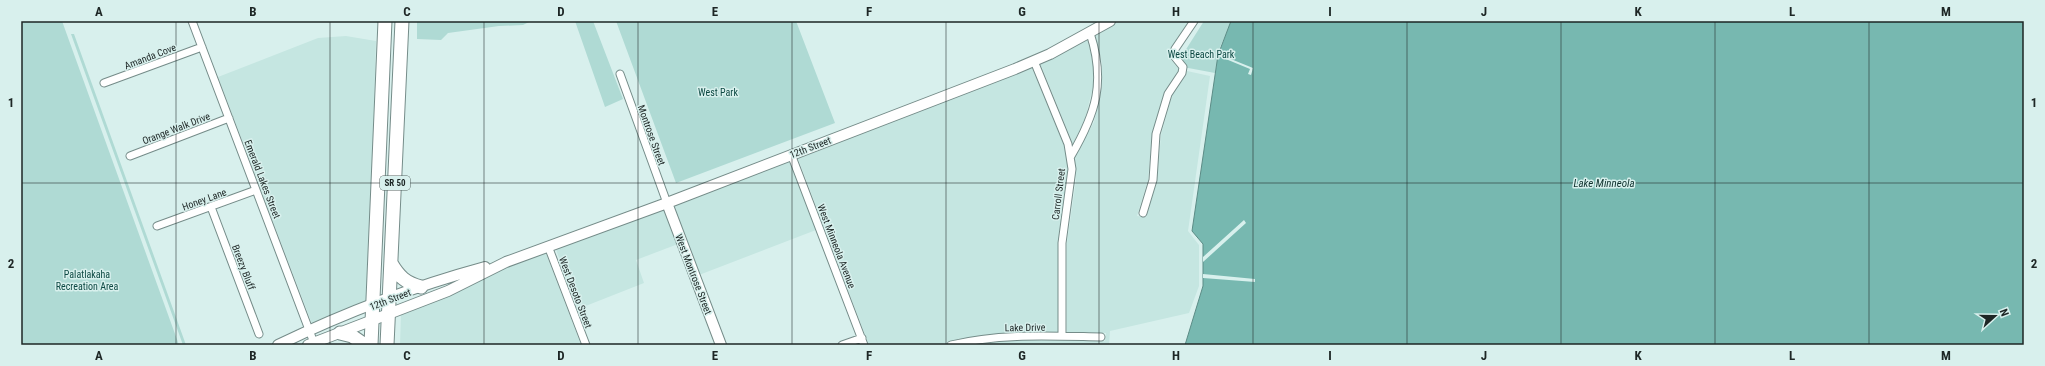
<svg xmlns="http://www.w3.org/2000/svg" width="2045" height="366" font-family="'Roboto Condensed',sans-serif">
	<rect width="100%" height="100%" fill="#d8f0ed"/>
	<path fill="#c5e6e1" d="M1117 21H1189L1171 49 1170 59 1178 68V72L1164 93 1152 133 1148 180 1137 216 1146 217 1157 181 1161 135 1172 95 1186 75 1187 71 1210 76 1188 231 1199 245V286L1189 313 1110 331 1109 345H970L1016 340 1105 341 1106 333 1067 332V242L1076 180 1075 156 1094 122 1102 87V63L1095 34Z
		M346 36 376 41 368 303 312 324 218 77 318 38Z
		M1087 39 1094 64 1093 87 1085 119 1073 144 1040 63Z
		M1031 66 1064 145 1068 169 1058 243V332L983 335 936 345H869L797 156Z
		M789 160 816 230 699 275 673 205Z
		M664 208 678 244 636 260 644 283 578 309 555 247Z
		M545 251 581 345H400L401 314 507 266Z"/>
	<path fill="#afdad4" d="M21 21H62L179 345H21Z
		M417 21H531L523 25 499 26 448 33 441 40 417 39Z
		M575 21H593L623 99 605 107Z
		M616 21H796L835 123 676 183Z
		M1204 21H1232L1220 47 1215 73 1183 67 1178 62Z
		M71 34H74L186 345H183Z"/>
	<path fill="#77b8b0" stroke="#5c8c86" d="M1231 21H2024V345H1185L1203 286V244L1192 231 1218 55Z"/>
	<path fill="#d8f0ed" d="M1216 53 1253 68 1251 75 1248 74 1250 69 1216 55Z
		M1244 220 1246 223 1203 262V257Z
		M1203 274 1255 279V282L1203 278Z"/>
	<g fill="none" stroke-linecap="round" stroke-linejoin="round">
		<g stroke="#758c89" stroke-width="9">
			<path id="street" d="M192 21 314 343
				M1034 61 1068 144 1072 169 1062 243V336
				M620 74 667 203
				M104 83 202 47
				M791 154 864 345
				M130 156 229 118
				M1071 156C1096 113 1106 82 1090 33
				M211 207 259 334
				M1143 213 1153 180 1156 134 1168 94 1182 73 1183 67 1174 56 1175 49 1194 21
				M157 226 256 190
				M548 246 586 345
				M842 345 862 338
				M951 345C1000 333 1051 336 1101 337"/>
		</g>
		<g stroke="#758c89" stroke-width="12">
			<path id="secondary" d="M667 203 721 345
				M278 345C342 314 415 286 485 267
				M308 345 448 291 506 262 667 203 1015 69 1050 54 1110 21"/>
		</g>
		<g stroke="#758c89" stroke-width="15">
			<path id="highway" d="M391 263C399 277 406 283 421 287
				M340 333 352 336 365 345
				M371 345 385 21
				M387 345 402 21"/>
		</g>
		<use href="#street" stroke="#fff" stroke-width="7"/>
		<use href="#secondary" stroke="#fff" stroke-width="10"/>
		<use href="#highway" stroke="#fff" stroke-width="13"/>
	</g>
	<path fill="none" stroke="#1d2625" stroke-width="1" stroke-opacity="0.55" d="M176 21V345M330 21V345M484 21V345M638 21V345M792 21V345M946 21V345M1099 21V345M1253 21V345M1407 21V345M1561 21V345M1715 21V345M1869 21V345M21 183H2024"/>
	<g text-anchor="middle" stroke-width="3" stroke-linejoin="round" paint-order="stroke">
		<rect fill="#d8f0ed" stroke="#556361" stroke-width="1" x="380" y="176" width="30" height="14" rx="3"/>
		<g font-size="9" font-weight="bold" fill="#1d2625">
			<text x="395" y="186">SR 50</text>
		</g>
		<g font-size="10" fill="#0d4943" stroke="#d8f0ed">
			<text x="1201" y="58">West Beach Park</text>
			<text x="718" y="96">West Park</text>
			<text x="87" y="278">Palatlakaha<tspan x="87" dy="12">Recreation Area</tspan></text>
		</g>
		<g font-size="10" fill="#1d2625" stroke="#d8f0ed">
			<text transform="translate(150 56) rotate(-21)" y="4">Amanda Cove</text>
			<text transform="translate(176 128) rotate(-21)" y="4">Orange Walk Drive</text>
			<text transform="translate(652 135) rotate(70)" y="4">Montrose Street</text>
			<text transform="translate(810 147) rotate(-21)" y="4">12th Street</text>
			<text transform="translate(263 179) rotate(69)" y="4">Emerald Lakes Street</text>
			<text transform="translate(1058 194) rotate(-83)" y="4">Carroll Street</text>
			<text transform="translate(204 199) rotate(-20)" y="4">Honey Lane</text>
			<text transform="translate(837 246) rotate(69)" y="4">West Minneola Avenue</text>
			<text transform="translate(244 267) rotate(69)" y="4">Breezy Bluff</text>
			<text transform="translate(694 274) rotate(69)" y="4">West Montrose Street</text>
			<text transform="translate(576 292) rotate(69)" y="4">West Desoto Street</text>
			<text transform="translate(390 299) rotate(-21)" y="4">12th Street</text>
			<text transform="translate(1025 327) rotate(-1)" y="4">Lake Drive</text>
		</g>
		<g font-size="11" font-style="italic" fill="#0e302c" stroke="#d8f0ed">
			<text x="1604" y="187">Lake Minneola</text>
		</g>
	</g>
	<rect width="2045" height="366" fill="none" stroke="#d8f0ed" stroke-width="44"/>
	<g transform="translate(1995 316) rotate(69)" stroke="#d8f0ed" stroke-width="3" paint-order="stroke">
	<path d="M0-3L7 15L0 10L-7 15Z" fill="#1d2625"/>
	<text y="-6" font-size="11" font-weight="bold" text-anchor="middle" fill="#1d2625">N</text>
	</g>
	<rect x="22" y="22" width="2001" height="322" fill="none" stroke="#1d2625" stroke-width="1.5"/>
	<g font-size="13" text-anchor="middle" font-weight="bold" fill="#1d2625">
		<text x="99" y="16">A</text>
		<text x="253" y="16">B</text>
		<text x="407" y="16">C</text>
		<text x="561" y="16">D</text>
		<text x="715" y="16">E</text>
		<text x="869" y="16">F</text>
		<text x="1022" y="16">G</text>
		<text x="1176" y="16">H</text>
		<text x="1330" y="16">I</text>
		<text x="1484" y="16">J</text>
		<text x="1638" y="16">K</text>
		<text x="1792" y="16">L</text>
		<text x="1946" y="16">M</text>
		<text x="11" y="107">1</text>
		<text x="2034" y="107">1</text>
		<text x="11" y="268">2</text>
		<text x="2034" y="268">2</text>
		<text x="99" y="360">A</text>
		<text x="253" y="360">B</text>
		<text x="407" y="360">C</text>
		<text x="561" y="360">D</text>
		<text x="715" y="360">E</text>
		<text x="869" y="360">F</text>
		<text x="1022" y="360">G</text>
		<text x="1176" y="360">H</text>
		<text x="1330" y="360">I</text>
		<text x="1484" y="360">J</text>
		<text x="1638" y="360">K</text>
		<text x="1792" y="360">L</text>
		<text x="1946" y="360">M</text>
	</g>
</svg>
